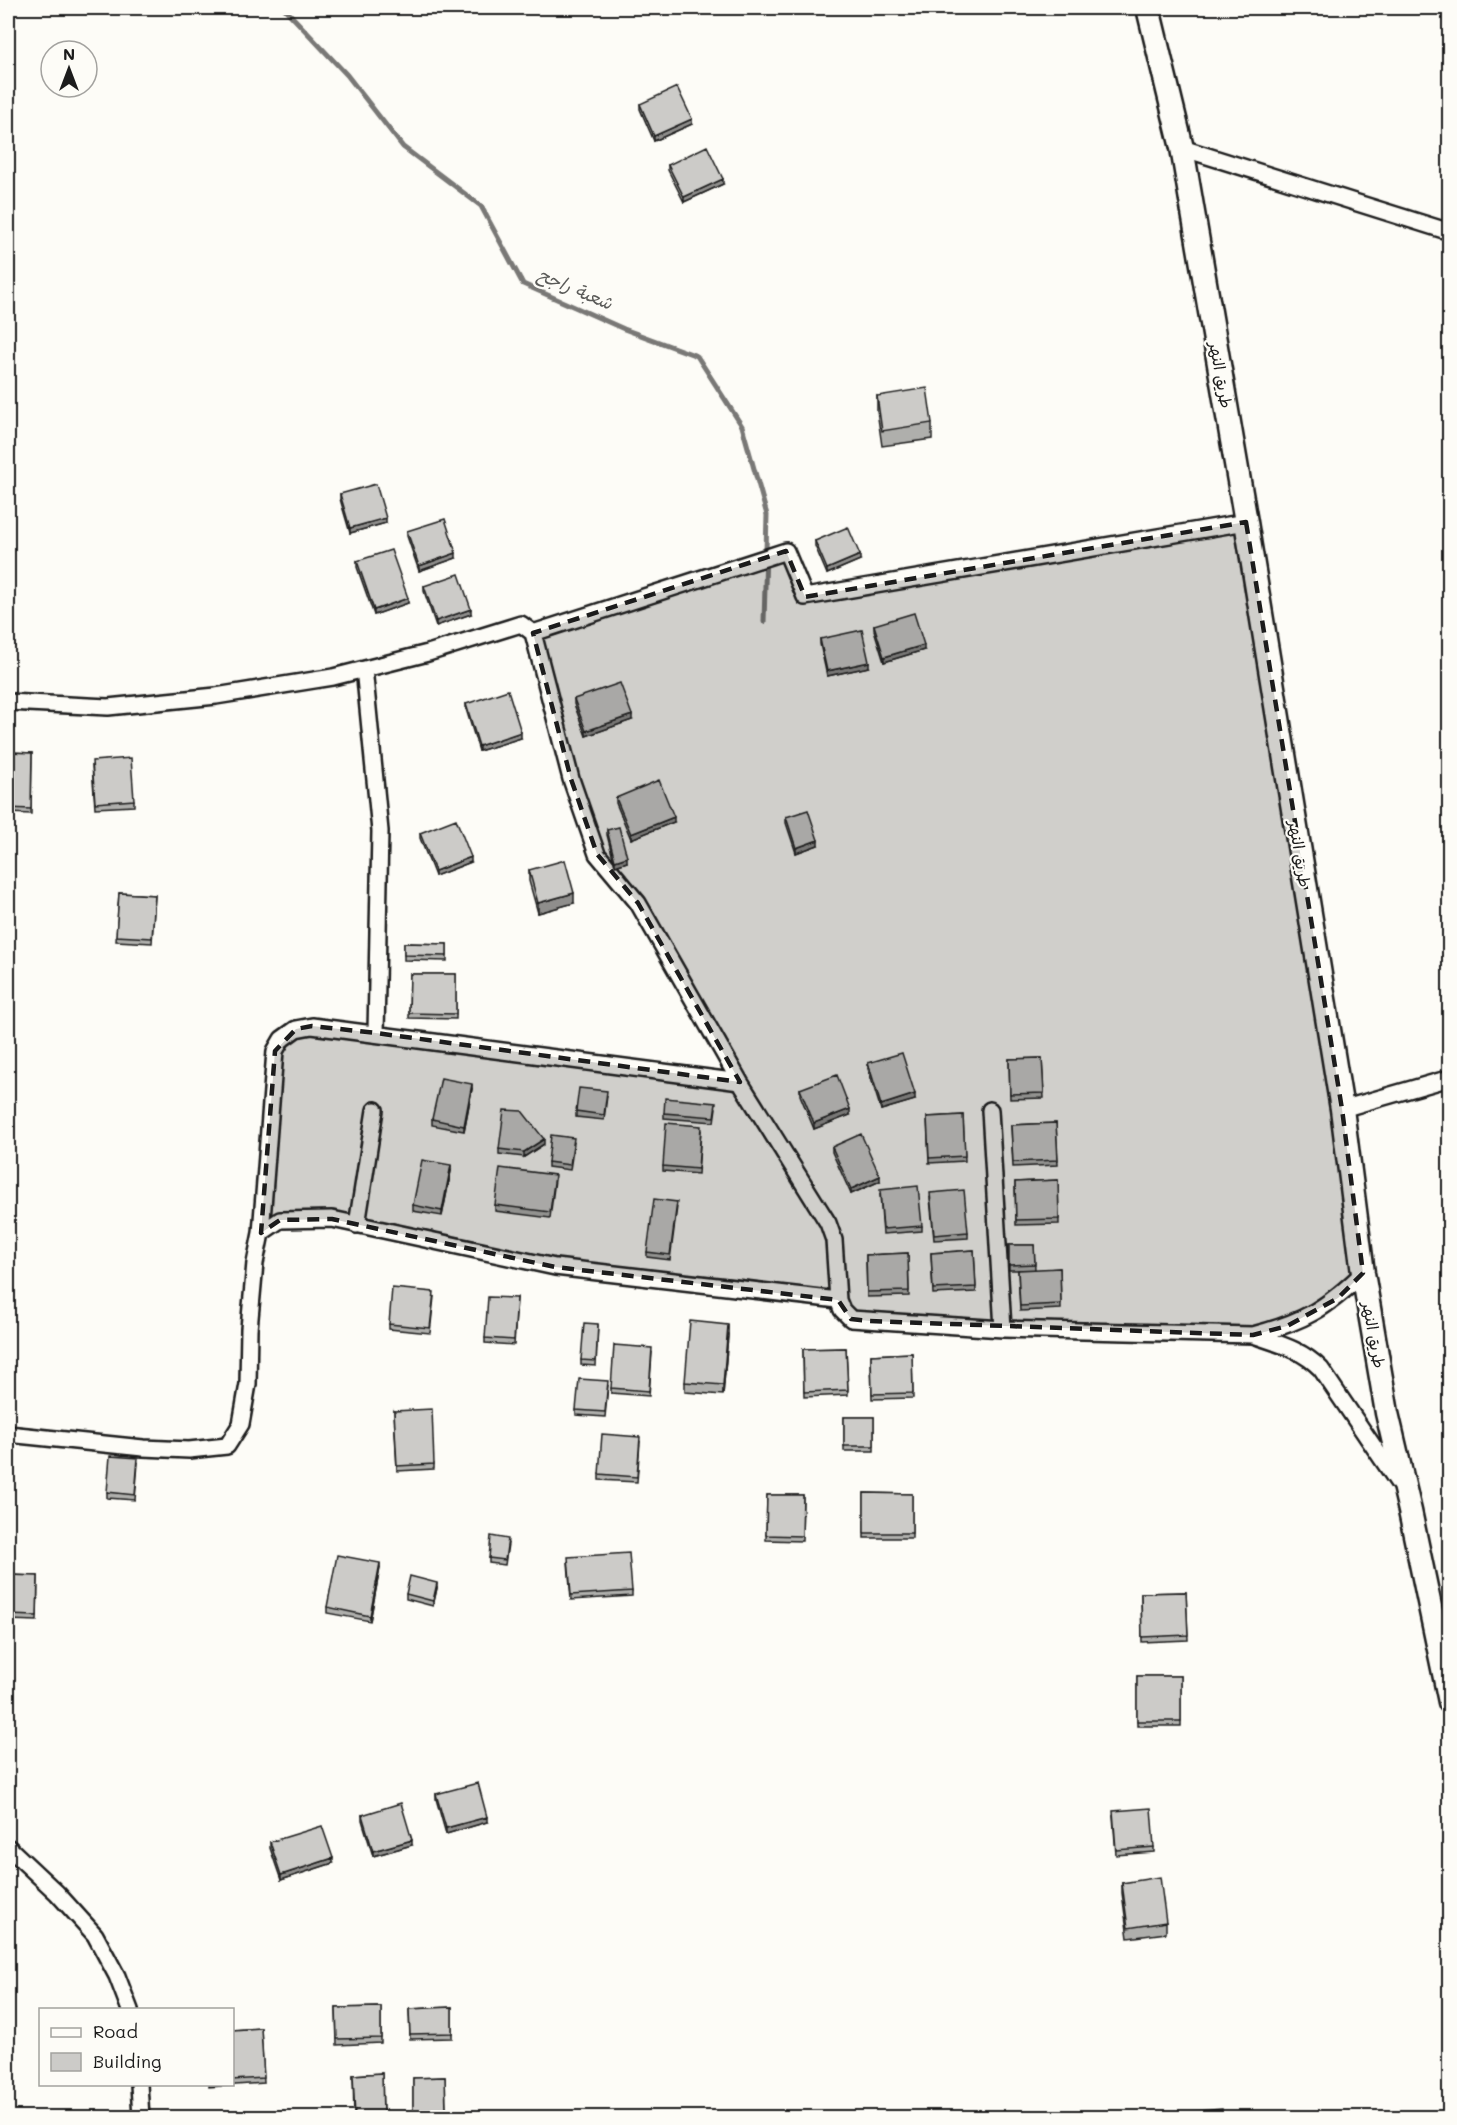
<svg xmlns="http://www.w3.org/2000/svg" width="1457" height="2125" font-family="Mali,'Playpen Sans Arabic',sans-serif">
	<rect width="100%" height="100%" fill="#fdfcf7"/>
	<filter id="ink" filterUnits="userSpaceOnUse"><feTurbulence type="fractalNoise" baseFrequency=".0167" numOctaves="2"/><feDisplacementMap in="SourceGraphic" scale="12" xChannelSelector="R" yChannelSelector="G"/><feConvolveMatrix kernelMatrix="1 2 1 2 8 2 1 2 1" color-interpolation-filters="sRGB"/></filter>
	<g filter="url(#ink)">
		<g fill="none" stroke-linecap="round" stroke-linejoin="round">
			<path stroke="#797876" stroke-width="5" d="M284 8 347 75 403 147 481 206 523 284 624 329 697 356 742 426 767 515 764 622"/>
			<g stroke="#1c1c1c" stroke-width="20">
				<path id="minor" d="M1182 148 1450 232
					M533 633 786 551 805 597 1246 522
					M365 678 380 831 376 1033
					M8 702 108 707 216 696 333 677 428 653 521 624 533 633 571 779 597 854 638 903 740 1082 828 1223 834 1240 838 1300
					M1342 1109 1450 1078
					M990 1110 1003 1329
					M357 1225 375 1110
					M261 1233 275 1051 282 1039 296 1029 312 1026 740 1082
					M1253 1335C1279 1344 1301 1349 1321 1369L1399 1484
					M8 1434 143 1448 189 1450 227 1446 241 1424 248 1384 249 1329 255 1263 261 1233 280 1220 332 1219 555 1267 838 1300 842 1310 851 1319 1003 1329 1253 1335C1303 1322 1326 1309 1363 1273
					M8 1847 57 1893 95 1935 117 1976 130 2010
					M139 2084 141 2118"/>
			</g>
			<g stroke="#1c1c1c" stroke-width="27">
				<path id="secondary" d="M1148 8 1182 148 1246 522 1342 1109 1363 1273 1387 1413 1410 1511 1450 1702"/>
			</g>
			<use href="#minor" stroke="#fdfcf7" stroke-width="15"/>
			<use href="#secondary" stroke="#fdfcf7" stroke-width="22"/>
		</g>
		<path fill="#afafac" stroke="#1c1c1c" stroke-width="1.5" d="M640 104 692 124 654 141 640 109Z
			M668 165 723 184 684 202 668 170Z
			M877 396 932 423V439L882 446 877 411Z
			M340 494 386 523 350 533 340 499Z
			M407 531 456 558 419 571 407 536Z
			M815 541 860 560 827 574 815 546Z
			M357 561 408 603 374 615 357 567Z
			M424 586 471 614 436 626 424 591Z
			M874 625 924 650 884 662 874 630Z
			M820 639 869 667 827 676 820 644Z
			M574 699 632 720 586 736 574 704Z
			M466 704 521 738 479 751 466 709Z
			M8 752 32 753 31 814 8 813Z
			M92 766 134 800V806L95 808Z
			M616 798 674 822 631 839 616 803Z
			M786 817 818 845 796 853 786 823Z
			M607 830 627 862 615 866 607 835Z
			M420 833 471 862 435 876 420 838Z
			M529 870 574 903 538 913 529 881Z
			M119 893 155 895 152 943 116 941Z
			M404 943 447 944V961L404 960Z
			M410 974H456V1019L409 1018Z
			M1042 1058 1044 1098 1010 1099 1009 1059Z
			M868 1063 915 1100 881 1110 868 1069Z
			M472 1089 464 1131 432 1125V1119Z
			M800 1089 850 1115 814 1129 800 1095Z
			M607 1096 604 1120 576 1117V1111Z
			M716 1108 714 1122 664 1118V1113Z
			M963 1115 965 1161 929 1163 927 1117Z
			M1056 1123 1058 1165 1013 1167 1011 1125Z
			M701 1131 698 1174 663 1171V1166Z
			M574 1143 570 1170 548 1167V1162Z
			M544 1144 524 1157 499 1154V1149Z
			M832 1147 880 1181 851 1194 832 1152Z
			M451 1171 442 1216 413 1211V1205Z
			M555 1180 550 1218 495 1211V1205Z
			M1058 1180 1059 1224 1016 1225 1015 1182Z
			M880 1195 922 1226V1231L883 1234Z
			M930 1198 968 1232V1238L934 1240Z
			M677 1207 670 1260 647 1257V1252Z
			M1009 1245H1034L1035 1270 1060 1268 1061 1309 1020 1311 1018 1270H1033H1009Z
			M974 1250 976 1292 933 1294 931 1253Z
			M908 1253 909 1296 867 1297 866 1255Z
			M434 1297 430 1333 389 1329V1324Z
			M517 1298 514 1345 485 1343V1338Z
			M598 1324 596 1366 581 1365V1360Z
			M728 1335 723 1395 685 1392V1382Z
			M846 1348 848 1395 804 1397 803 1349Z
			M652 1353 649 1396 611 1393V1388Z
			M912 1353 913 1398 872 1399 871 1355Z
			M608 1386 605 1417 576 1415V1410Z
			M394 1411 434 1464V1469L397 1471Z
			M844 1417H874V1451H844Z
			M640 1442 637 1482 599 1480V1474Z
			M138 1463 135 1500 107 1498V1492Z
			M864 1493 912 1494V1538H864Z
			M767 1495H803L802 1541 766 1540Z
			M508 1544 505 1565 489 1563V1558Z
			M568 1562 632 1591V1596L571 1600Z
			M380 1568 370 1621 327 1613V1607Z
			M8 1575 38 1576 37 1621 8 1620Z
			M437 1588 433 1606 406 1599V1594Z
			M1186 1592 1188 1640 1142 1642 1141 1593Z
			M1137 1676H1181V1726H1137Z
			M436 1794 487 1822 446 1834 436 1799Z
			M362 1815 412 1845 373 1856 362 1820Z
			M1113 1816 1154 1847V1852L1116 1855Z
			M270 1842 333 1863 281 1880 270 1848Z
			M1122 1883 1166 1922V1933L1128 1938 1122 1893Z
			M381 2007V2043L337 2045 336 2008Z
			M452 2007V2038L410 2039 409 2009Z
			M261 2028 264 2083 209 2087V2085H232V2030Z
			M382 2073 383 2118H354L353 2075Z
			M445 2077 446 2115 413 2116V2078Z"/>
		<path fill="#8f8e8c" stroke="#1c1c1c" stroke-width="1.5" d="M692 119V124L654 141V136Z
			M723 179V184L684 202V197Z
			M386 518V523L350 533V528Z
			M456 553V558L419 571V566Z
			M860 555V560L827 574V569Z
			M408 598V603L374 615V610Z
			M471 609V614L436 626V621Z
			M924 645V650L884 662V657Z
			M869 662V667L827 676V671Z
			M632 715V720L586 736V731Z
			M521 732V738L479 751V746Z
			M674 817V822L631 839V834Z
			M818 840V845L796 853V848Z
			M471 857V862L435 876V871Z
			M627 857V862L615 866V861Z
			M574 893V903L538 913V903Z
			M472 1084V1089L464 1131V1126Z
			M915 1094V1100L881 1110V1105Z
			M850 1109V1115L814 1129V1123Z
			M544 1139V1144L524 1157V1152Z
			M451 1165V1171L442 1216V1211Z
			M880 1176V1181L851 1194V1189Z
			M728 1325V1335L723 1395V1385Z
			M380 1563V1568L370 1621V1616Z
			M437 1583V1588L433 1606V1601Z
			M487 1817V1822L446 1834V1828Z
			M412 1840V1845L373 1856V1851Z
			M333 1858V1863L281 1880V1875Z"/>
		<path fill="#cccbc8" stroke="#1c1c1c" stroke-width="1.5" d="M677 87 692 119 654 136 640 104Z
			M707 146 723 179 684 197 668 165Z
			M927 388 932 423 882 431 877 396Z
			M376 484 386 518 350 528 340 494Z
			M445 519 456 553 419 566 407 531Z
			M848 527 860 555 827 569 815 541Z
			M391 550 408 598 374 610 357 561Z
			M459 574 471 609 436 621 424 586Z
			M914 613 924 645 884 657 874 625Z
			M862 630 869 662 827 671 820 639Z
			M620 683 632 715 586 731 574 699Z
			M508 690 521 732 479 746 466 704Z
			M8 752 32 753 31 809 8 808Z
			M131 758 134 800 95 803 92 761Z
			M659 780 674 817 631 834 616 798Z
			M808 810 818 840 796 848 786 817Z
			M456 819 471 857 435 871 420 833Z
			M619 827 627 857 615 861 607 830Z
			M565 860 574 893 538 903 529 870Z
			M119 893 155 895 152 938 116 936Z
			M404 943 447 944V956L404 955Z
			M410 974H456V1014L409 1013Z
			M902 1053 915 1094 881 1105 868 1063Z
			M1042 1058 1044 1093 1010 1094 1009 1059Z
			M837 1075 850 1109 814 1123 800 1089Z
			M441 1078 472 1084 464 1126 432 1119Z
			M579 1088 607 1091 604 1115 576 1111Z
			M665 1098 716 1103 714 1117 664 1113Z
			M504 1110 522 1111 544 1139 524 1152 499 1149Z
			M963 1115 965 1156 929 1158 927 1117Z
			M666 1123 701 1126 698 1169 663 1166Z
			M1056 1123 1058 1160 1013 1162 1011 1125Z
			M861 1134 880 1176 851 1189 832 1147Z
			M551 1135 574 1138 570 1165 548 1162Z
			M422 1160 451 1165 442 1211 413 1205Z
			M500 1168 555 1175 550 1212 495 1205Z
			M1058 1180 1059 1219 1016 1220 1015 1182Z
			M918 1186 922 1226 883 1229 880 1190Z
			M964 1190 968 1232 934 1235 930 1193Z
			M654 1199 677 1202 670 1255 647 1252Z
			M1009 1245H1034L1035 1264 1009 1265Z
			M974 1250 976 1287 933 1289 931 1253Z
			M908 1253 909 1291 867 1292 866 1255Z
			M1060 1268 1061 1304 1020 1306 1018 1270Z
			M392 1288 434 1292 430 1328 389 1324Z
			M488 1297 517 1298 514 1340 485 1338Z
			M690 1321 728 1325 723 1385 685 1382Z
			M584 1323 598 1324 596 1361 581 1360Z
			M614 1345 652 1348 649 1391 611 1388Z
			M846 1348 848 1390 804 1392 803 1349Z
			M912 1353 913 1393 872 1394 871 1355Z
			M579 1379 608 1381 605 1412 576 1410Z
			M432 1409 434 1464 397 1466 394 1411Z
			M844 1417H874V1446H844Z
			M602 1434 640 1437 637 1477 599 1474Z
			M110 1456 138 1458 135 1495 107 1492Z
			M864 1493 912 1494V1533H864Z
			M767 1495H803L802 1536 766 1535Z
			M491 1536 508 1539 505 1560 489 1558Z
			M629 1553 632 1591 571 1595 568 1557Z
			M337 1555 380 1563 370 1616 327 1607Z
			M8 1575 38 1576 37 1616 8 1615Z
			M410 1576 437 1583 433 1601 406 1594Z
			M1186 1592 1188 1635 1142 1637 1141 1593Z
			M1137 1676H1181V1721H1137Z
			M478 1783 487 1817 446 1828 436 1794Z
			M401 1803 412 1840 373 1851 362 1815Z
			M1151 1808 1154 1847 1116 1850 1113 1811Z
			M322 1826 333 1858 281 1875 270 1842Z
			M1160 1877 1166 1922 1128 1928 1122 1883Z
			M381 2007V2038L337 2039 336 2008Z
			M452 2007V2033L410 2034 409 2009Z
			M261 2028 264 2078 232 2080V2030Z
			M382 2073 383 2116 355 2117 353 2075Z
			M445 2077 446 2110 413 2111V2078Z
			M1222 2109 1223 2118H1176L1175 2113Z"/>
	</g>
	<path fill="#1c1c1c" fill-opacity="0.2" stroke="#1c1c1c" stroke-width="4.5" stroke-dasharray="12 8" stroke-linejoin="round" d="M1246 522 1342 1109 1363 1273 1338 1298 1287 1326 1253 1335 870 1321 851 1319 838 1300 555 1267 332 1219 280 1220 261 1233 275 1051 296 1029 312 1026 376 1033 740 1082 638 903 597 854 571 779 533 633 786 551 805 597Z"/>
	<g text-anchor="middle" stroke-width="4.5" stroke-linejoin="round" paint-order="stroke">
		<g font-size="16" fill="#1c1c1c" stroke="#fdfcf7">
			<text transform="translate(1221 375) rotate(80)" y="6">طريق النهر</text>
			<text transform="translate(1300 854) rotate(81)" y="6">طريق النهر</text>
			<text transform="translate(1374 1335) rotate(80)" y="6">طريق النهر</text>
		</g>
		<g font-size="18" font-style="italic" fill="#5a5a58" stroke="#fdfcf7">
			<text transform="translate(575 289) rotate(23)" y="6">شعبة راجح</text>
		</g>
	</g>
	<rect width="1457" height="2125" fill="none" stroke="#fdfcf7" stroke-width="30"/>
	<rect x="15" y="15" width="1427" height="2095" fill="none" stroke="#1c1c1c" stroke-width="2" filter="url(#ink)"/>
	<rect x="39" y="2008" width="195" height="78" fill="#fdfcf7" stroke="#a3a29f" stroke-width="1.5"/>
	<rect x="51" y="2028" width="30" height="9" fill="#fdfcf7" stroke="#a3a29f" stroke-width="1.5"/>
	<text x="93" y="2038" font-size="18" fill="#1c1c1c">Road</text>
	<rect x="51" y="2053" width="30" height="18" fill="#cccbc8" stroke="#a3a29f" stroke-width="1.5"/>
	<text x="93" y="2068" font-size="18" fill="#1c1c1c">Building</text>
	<g transform="translate(69 69)"><circle r="28" fill="#fdfcf7" stroke="#a3a29f" stroke-width="1.5"/>
	<path d="M0-4.5L10 22L0 15L-10 22Z" fill="#1c1c1c"/>
	<text y="-9" font-size="16" font-weight="bold" text-anchor="middle" fill="#1c1c1c">N</text>
	</g>
</svg>
